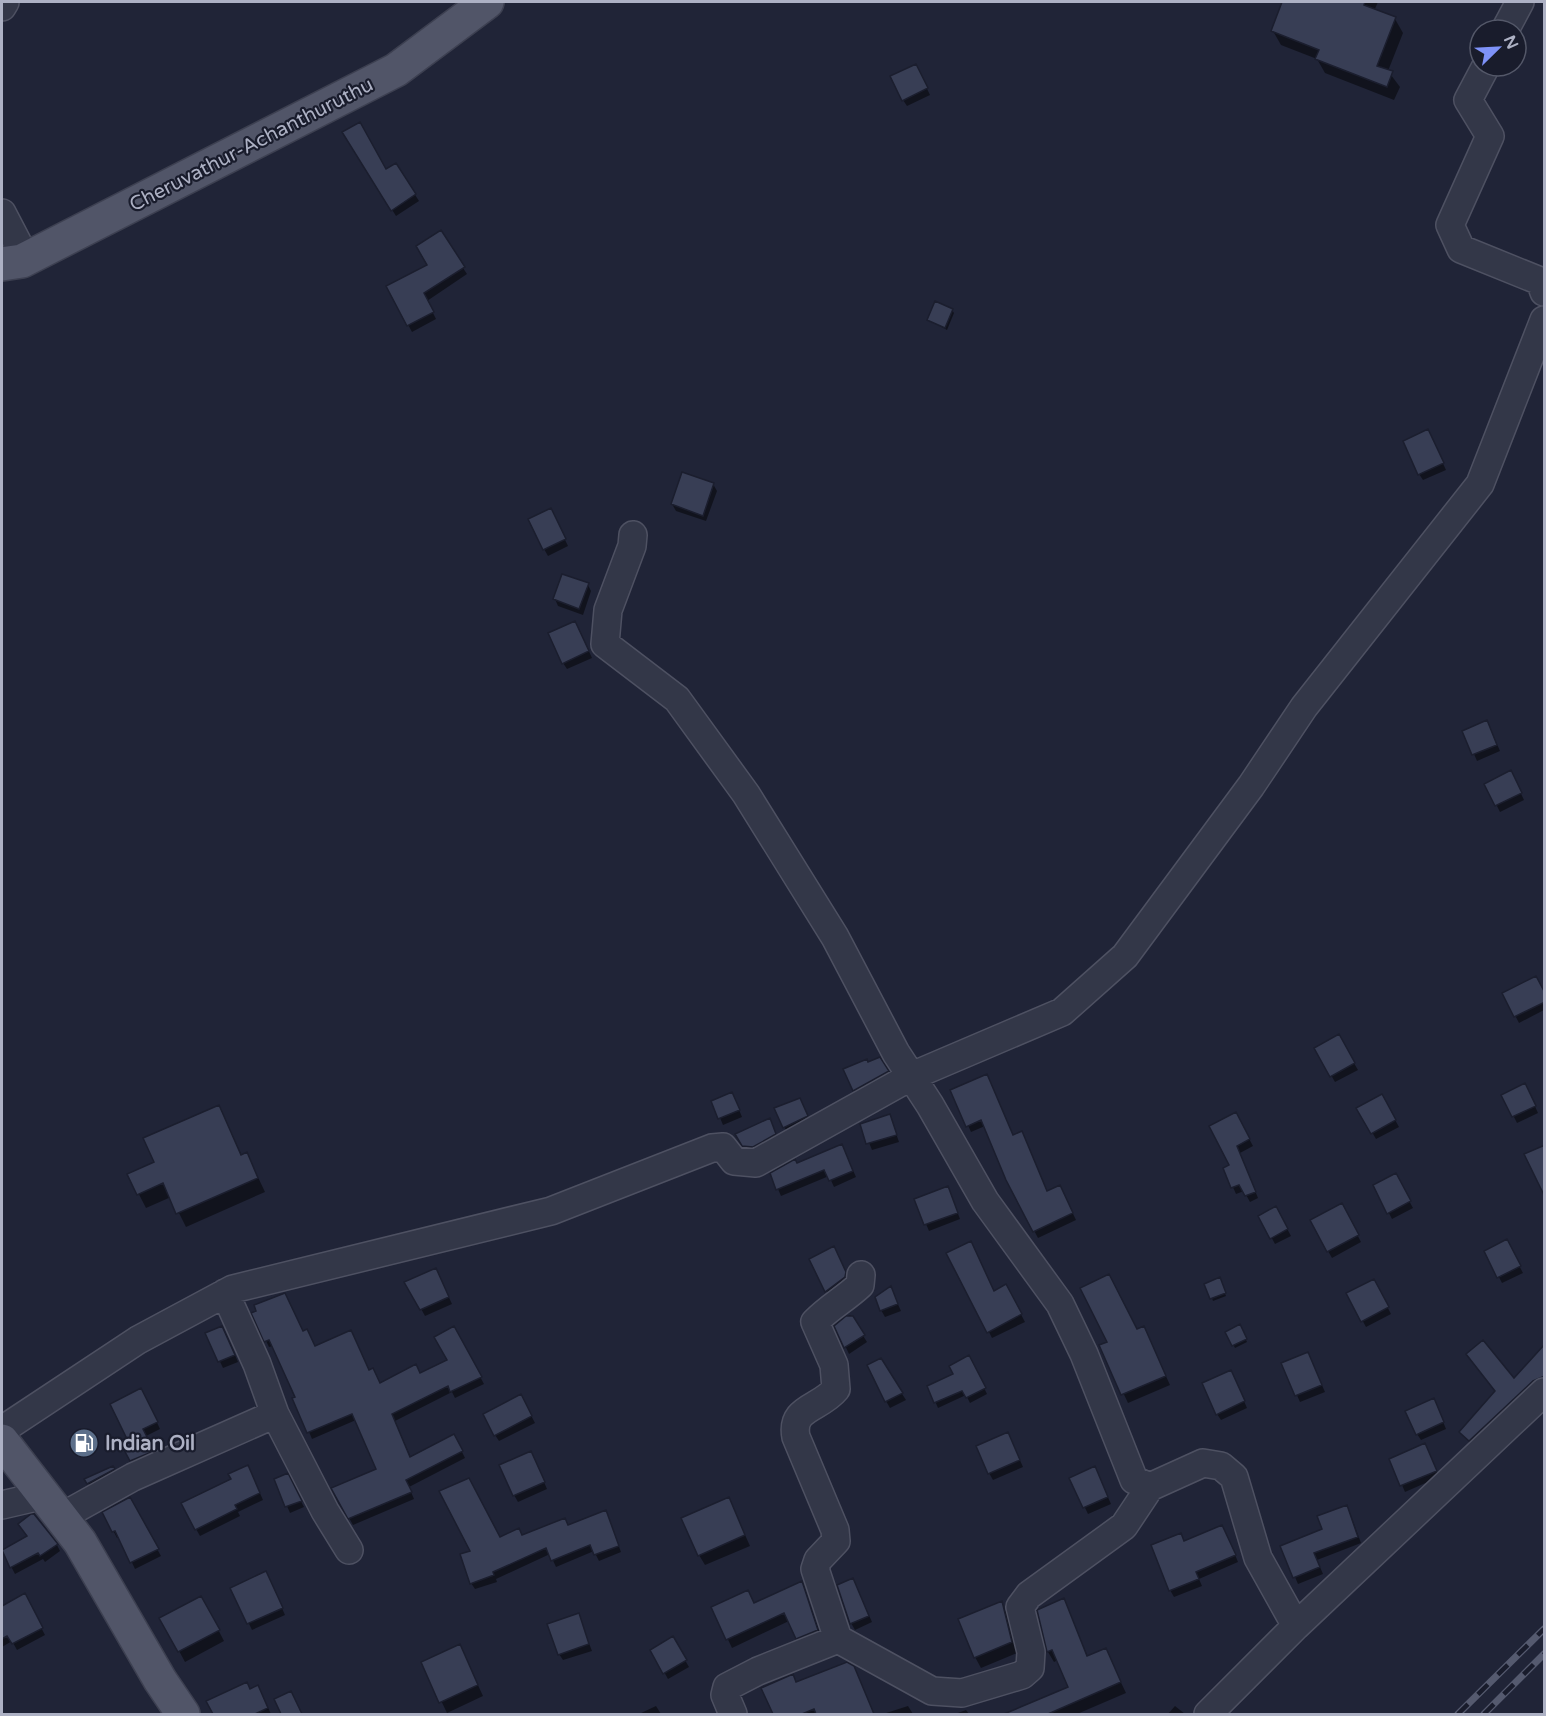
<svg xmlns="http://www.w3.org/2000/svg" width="1546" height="1716" font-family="'Varela Round',sans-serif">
	<rect width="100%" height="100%" fill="#202437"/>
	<path fill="#0007" d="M1285 2H1378L1374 11 1395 19 1403 33 1388 71 1400 87 1394 100 1325 73 1317 59 1281 45 1273 31Z
		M919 72 930 95 907 106 903 100Z
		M344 133 385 171 396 165 419 201 396 216Z
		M463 268 467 274 427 301 436 319 412 332 388 287Z
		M952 310 954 313 947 330 929 320Z
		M1431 438 1446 470 1423 480 1419 474Z
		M713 484 717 491 706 521 676 511 672 504Z
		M554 517 568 546 548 556 544 549Z
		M588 585 591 591 583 615 558 606 555 599Z
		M579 629 592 658 567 669 563 663Z
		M1490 728 1500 751 1477 761 1464 731Z
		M1514 779 1524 800 1500 812 1486 784Z
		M1504 994 1544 995V1010L1519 1023Z
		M1338 1036 1358 1070 1335 1082 1316 1049Z
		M880 1059 891 1077 857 1095 854 1090Z
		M952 1090 1014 1137 1047 1193H1063L1076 1220 1038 1238 1007 1179 985 1126 971 1132Z
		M1528 1091 1538 1113 1517 1123 1503 1095Z
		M1382 1096 1399 1127 1376 1139 1358 1108Z
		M735 1100 742 1117 723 1125 713 1101Z
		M803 1106 810 1123 788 1133 784 1127Z
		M219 1107 242 1156 247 1154 265 1192 186 1227 171 1197 146 1208 129 1175 156 1163Z
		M890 1116 899 1142 872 1150 862 1125Z
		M1239 1120 1253 1146 1240 1153 1258 1198 1250 1202 1244 1191 1236 1194 1225 1169 1231 1166Z
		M773 1126 778 1141 748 1152 737 1135Z
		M845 1152 856 1177 834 1187 829 1176 781 1196 778 1189 797 1165Z
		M1395 1175 1413 1208 1392 1219 1375 1186Z
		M951 1195 960 1219 929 1231 916 1200Z
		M1342 1205 1361 1242 1332 1258 1328 1251Z
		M1276 1208 1291 1236 1275 1244 1260 1216Z
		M1506 1241 1523 1273 1502 1283 1486 1252Z
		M837 1255 849 1280 830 1297 811 1259Z
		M439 1276 452 1304 425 1316 407 1283Z
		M1220 1282 1226 1296 1213 1301 1212 1298Z
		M1006 1286 1025 1322 992 1338 989 1332Z
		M1377 1287 1391 1314 1366 1327 1348 1294Z
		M891 1289 901 1311 885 1317 881 1310Z
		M253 1314 303 1332 315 1348 369 1371 380 1384 420 1374 449 1361 454 1328 484 1384 455 1398 452 1392 395 1421 411 1458 457 1442 465 1458 409 1487 414 1499 353 1525 333 1489 378 1470 356 1420 312 1439 273 1346 269 1347Z
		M850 1315 867 1342 849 1354 836 1326Z
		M1239 1326 1247 1342 1235 1348 1227 1332Z
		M1144 1328 1170 1385 1128 1403 1101 1346Z
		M207 1334H226L238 1362 223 1368Z
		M1544 1347V1383L1473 1446 1461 1432Z
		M880 1360 906 1400 890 1408 886 1401Z
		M1311 1360 1325 1392 1300 1402 1283 1364Z
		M972 1363 987 1394 970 1403 966 1395 938 1408 929 1387 956 1375Z
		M1234 1378 1247 1408 1221 1420 1217 1414Z
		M521 1396 535 1423 499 1441 495 1435Z
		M145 1397 160 1429 146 1436 156 1458 135 1467 131 1461V1443Z
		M1437 1407 1446 1429 1421 1440 1417 1434Z
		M1011 1440 1023 1467 993 1480 989 1473Z
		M1428 1451 1439 1477 1405 1492 1402 1485Z
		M534 1459 547 1489 518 1502 514 1495Z
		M113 1467 118 1476 92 1490 86 1479Z
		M251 1473 263 1500 238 1512 240 1516 200 1536 196 1529 233 1479Z
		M287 1475 304 1507 290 1513 287 1506Z
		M1098 1475 1111 1504 1088 1514 1071 1479Z
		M129 1499 161 1556 135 1569 120 1537 117 1538 104 1513Z
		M729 1499 750 1546 705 1565 699 1555Z
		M1350 1513 1361 1543 1317 1560 1323 1574 1298 1584 1282 1547 1324 1529Z
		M609 1519 621 1552 599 1561 594 1551 556 1567 550 1554 496 1579 497 1582 475 1589 471 1583 500 1539 523 1537Z
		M1226 1533 1238 1562 1199 1579 1202 1586 1174 1597 1170 1590 1185 1542Z
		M57 1545 60 1551 45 1562 43 1559 15 1574 3 1551Z
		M269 1579 285 1615 252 1630 232 1588Z
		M802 1582 822 1639 802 1647 789 1621 732 1648 713 1608 754 1605Z
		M856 1586 872 1622 855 1630 851 1623Z
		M24 1595 45 1635 17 1650 12 1641 2 1647V1607Z
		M1064 1600 1088 1657 1105 1649 1126 1693 1077 1714H1009L1070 1688 1058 1660 1054 1662 1048 1652 1039 1611Z
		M1001 1603 1007 1613 1017 1653 981 1668 975 1657Z
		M207 1608 224 1641 185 1662 162 1619Z
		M578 1615 592 1651 563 1660 559 1654Z
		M672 1638 689 1667 668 1679 652 1650Z
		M465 1657 483 1696 447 1713 423 1663Z
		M796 1684 868 1701 834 1714H774L763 1688Z
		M250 1691 263 1697 271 1714H214L208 1702Z
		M656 1706 661 1714H639Z
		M908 1706 913 1714H883Z
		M1175 1706 1185 1714H1168Z
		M966 1710 969 1714H955Z"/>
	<path fill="#383e55" stroke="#1b1e2e" stroke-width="1.5" d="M1282 2H1365L1364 5 1396 17 1377 66 1393 71 1387 87 1315 59 1319 50 1271 31Z
		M916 64 928 88 902 101 890 76Z
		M360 122 386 169 396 163 416 194 391 211 342 132Z
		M441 230 465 267 424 293 434 312 407 326 386 286 427 265 416 246Z
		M935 301 953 309 945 328 927 320Z
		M1428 429 1444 463 1418 475 1403 441Z
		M682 472 714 483 703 516 671 504Z
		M551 508 566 539 543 550 528 519Z
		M562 574 589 583 579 609 553 599Z
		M575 621 589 651 562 664 548 633Z
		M1487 720 1497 745 1472 755 1462 731Z
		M1511 770 1522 793 1495 806 1484 784Z
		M1536 976 1545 993V1002L1514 1017 1502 993Z
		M1339 1034 1355 1063 1330 1077 1314 1048Z
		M880 1057 889 1071 853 1091 843 1069 867 1059 868 1062Z
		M987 1074 1013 1135 1022 1131 1047 1191 1060 1185 1073 1213 1033 1232 1006 1180 981 1120 966 1127 950 1090Z
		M1525 1083 1536 1106 1512 1117 1501 1095Z
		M732 1092 740 1110 718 1119 711 1101Z
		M1382 1094 1396 1120 1371 1134 1356 1108Z
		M800 1098 808 1116 783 1128 774 1108Z
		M219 1105 241 1155 247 1152 258 1178 176 1214 163 1183 137 1195 127 1174 154 1162 143 1138Z
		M1236 1112 1250 1139 1237 1146 1256 1192 1245 1196 1239 1185 1231 1188 1223 1168 1229 1165 1209 1126Z
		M890 1114 897 1135 866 1144 860 1124Z
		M770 1118 776 1134 753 1147 742 1146 735 1134Z
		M842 1144 853 1171 829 1181 824 1170 776 1190 770 1173 795 1159 797 1163Z
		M1545 1145V1197L1524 1154Z
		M1396 1173 1411 1201 1387 1214 1373 1185Z
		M948 1186 958 1213 924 1225 914 1199Z
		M1342 1203 1359 1235 1327 1252 1310 1220Z
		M1276 1206 1288 1229 1270 1239 1258 1216Z
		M1507 1239 1521 1266 1497 1278 1484 1251Z
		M971 1241 994 1291 1006 1284 1022 1314 987 1333 946 1253Z
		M834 1246 846 1272 845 1277 825 1292 809 1259Z
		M436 1268 449 1297 420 1310 404 1282Z
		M1109 1274 1137 1329 1144 1326 1166 1376 1121 1395 1099 1345 1107 1342 1080 1288Z
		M1220 1277 1226 1293 1210 1299 1204 1284Z
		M1374 1279 1389 1307 1361 1322 1346 1293Z
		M891 1286 898 1304 880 1311 875 1297Z
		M285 1293 303 1331 307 1329 315 1346 351 1330 369 1370 373 1368 380 1383 416 1364 420 1373 447 1360 434 1337 454 1326 482 1377 450 1392 448 1386 392 1414 410 1457 454 1434 463 1451 406 1480 412 1492 348 1519 331 1488 376 1469 352 1414 307 1433 292 1398 295 1397 269 1340 264 1342 251 1313 256 1311 254 1305Z
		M846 1316H853L865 1335 844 1348 834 1326Z
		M1240 1324 1247 1339 1232 1346 1225 1332Z
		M222 1326 235 1355 218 1362 205 1333Z
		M1483 1340 1514 1378 1545 1344V1376L1533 1381 1469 1441 1459 1432 1495 1391 1466 1354Z
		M1308 1352 1322 1385 1295 1396 1281 1363Z
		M969 1355 986 1388 966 1398 962 1391 934 1403 927 1386 953 1374 949 1366Z
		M881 1358 903 1393 885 1402 867 1365Z
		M1231 1370 1245 1401 1216 1415 1202 1383Z
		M141 1388 158 1422 143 1429 154 1451 130 1461 122 1446 129 1443 110 1404Z
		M521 1394 532 1416 494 1436 483 1414Z
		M1434 1398 1444 1422 1416 1435 1405 1411Z
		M1008 1432 1020 1460 988 1474 976 1446Z
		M1425 1443 1437 1471 1400 1486 1389 1459Z
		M531 1451 545 1482 513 1496 499 1465Z
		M248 1465 260 1493 235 1505 237 1509 195 1530 181 1503 231 1479 228 1474Z
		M113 1466 115 1469 87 1484 84 1479Z
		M1095 1466 1108 1497 1083 1508 1069 1478Z
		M288 1473 302 1501 285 1507 274 1479Z
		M469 1478 500 1537 519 1528 522 1535 565 1518 568 1525 606 1510 619 1546 594 1555 590 1545 551 1561 546 1548 493 1572 494 1575 470 1584 460 1554 470 1551 439 1491Z
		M130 1497 159 1549 130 1563 115 1531 112 1532 102 1512Z
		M729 1497 745 1535 698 1556 681 1518Z
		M1347 1505 1358 1537 1314 1553 1320 1567 1293 1578 1280 1546 1322 1529 1317 1516Z
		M31 1514H34L58 1544 40 1556 38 1553 10 1568 2 1550 27 1536 18 1524Z
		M1222 1525 1236 1555 1196 1572 1199 1579 1169 1591 1151 1545 1181 1533 1184 1541Z
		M266 1571 283 1608 247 1624 230 1588Z
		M853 1578 869 1616 850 1624 837 1585Z
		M802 1581 818 1630 796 1639 784 1613 726 1640 711 1607 748 1590 754 1603Z
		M25 1593 43 1628 12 1644 7 1636 2 1639V1606Z
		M201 1596 220 1630 178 1652 159 1618Z
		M1064 1598 1087 1656 1106 1648 1121 1682 1048 1714H1004L1068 1687 1052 1650 1047 1652 1037 1610Z
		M1002 1601 1012 1642 974 1658 958 1619Z
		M579 1613 589 1644 558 1655 547 1624Z
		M673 1636 687 1660 663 1674 650 1650Z
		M460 1644 478 1685 439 1703 421 1662Z
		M847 1662 854 1666 874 1714H816L814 1709 802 1714H773L761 1688 793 1674 796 1682Z
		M247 1682 250 1689 258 1685 268 1708 255 1714H213L206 1701Z
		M291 1691 302 1714H281L274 1699Z"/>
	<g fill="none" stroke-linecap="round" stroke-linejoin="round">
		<g stroke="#4e5162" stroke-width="30">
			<path id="minor" d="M2 7 5 2
				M1505 30 1520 2
				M1486 66 1468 100 1490 136 1450 225 1461 249 1540 281 1544 292
				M2 213 26 259
				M633 535 632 546 608 610 605 644 677 699 746 794 774 839 835 937 896 1053 930 1105 985 1201 1060 1304 1084 1354 1134 1480 1150 1487 1203 1463 1221 1466 1234 1477 1258 1558 1296 1626
				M225 1293 257 1364 275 1414
				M2 1430 138 1340 233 1289 551 1211 712 1148 723 1147 734 1161 756 1163 912 1076 1062 1012 1125 956 1251 786 1304 707 1480 484 1544 320
				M2 1505 45 1495
				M61 1517 133 1477 275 1414 325 1511 349 1550
				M838 1639 815 1569 818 1560 836 1541 835 1530 796 1437C790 1407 820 1409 836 1389L834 1365 815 1322C828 1308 845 1299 860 1285L861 1275
				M733 1714 725 1695 727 1687 758 1671 838 1639 932 1691 962 1693 1022 1675 1030 1668 1031 1652 1020 1607 1029 1595 1124 1526 1150 1487
				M1208 1714 1296 1626 1544 1392"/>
		</g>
		<g stroke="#3d4051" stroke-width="36">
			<path id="major" d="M2 264 22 261 396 70 487 2
				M2 1441 80 1542 160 1680 183 1714"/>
		</g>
		<use href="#minor" stroke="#333748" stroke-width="27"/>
		<use href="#major" stroke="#515568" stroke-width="33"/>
		<g stroke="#555a6f" stroke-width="7">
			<path id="rail" d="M1458 1714 1544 1629
				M1484 1714 1544 1654"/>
		</g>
		<use href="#rail" stroke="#191c2c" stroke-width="4.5" stroke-dasharray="14" stroke-linecap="butt"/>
	</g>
	<defs>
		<g id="fuel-disc" transform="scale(1.5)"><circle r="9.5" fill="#5c6f8a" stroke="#191c2c"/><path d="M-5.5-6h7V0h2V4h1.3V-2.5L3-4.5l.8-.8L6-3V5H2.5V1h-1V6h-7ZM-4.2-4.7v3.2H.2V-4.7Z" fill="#fff"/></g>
	</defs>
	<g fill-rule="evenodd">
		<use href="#fuel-disc" x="84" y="1443"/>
	</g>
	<g text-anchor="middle" stroke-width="4.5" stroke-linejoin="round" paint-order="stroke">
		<g font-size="20" fill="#adb1c4" stroke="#191c2c">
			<text transform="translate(251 144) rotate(-27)" y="7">Cheruvathur-Achanthuruthu</text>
		</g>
		<g font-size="20" font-weight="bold" fill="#adb1c4" stroke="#191c2c" text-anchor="start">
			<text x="105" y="1450">Indian Oil</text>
		</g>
	</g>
	<rect width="1546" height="1716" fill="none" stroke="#adb1c4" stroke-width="6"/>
	<g transform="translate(1498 48) rotate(66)"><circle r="28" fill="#191c2c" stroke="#545869" stroke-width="1.5"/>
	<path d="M0-4.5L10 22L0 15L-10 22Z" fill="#7e92f9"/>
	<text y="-9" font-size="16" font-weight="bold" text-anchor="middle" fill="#adb1c4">N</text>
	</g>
</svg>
